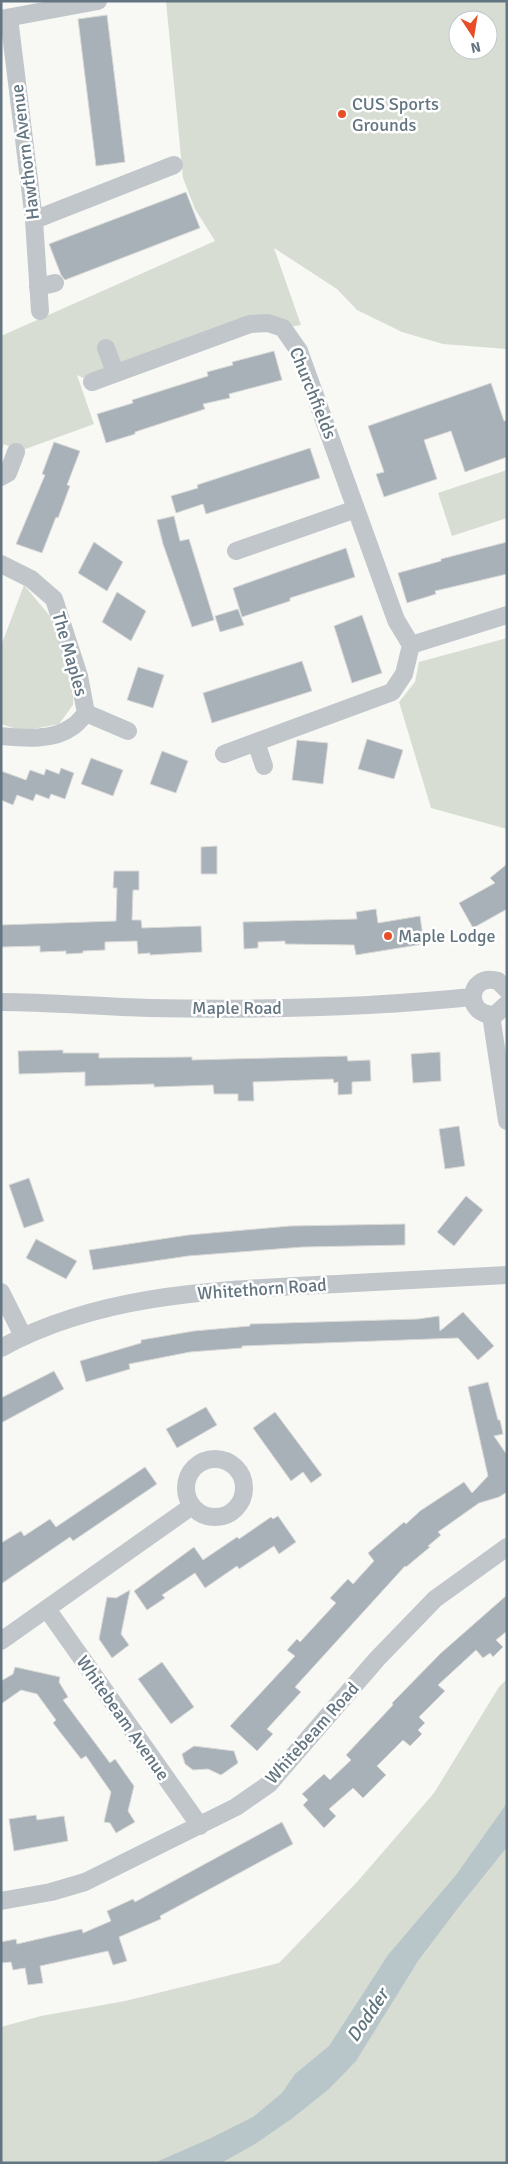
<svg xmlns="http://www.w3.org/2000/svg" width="508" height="2164" font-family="Signika,sans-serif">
	<rect width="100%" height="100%" fill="#f8f8f5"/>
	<path fill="#d8ddd4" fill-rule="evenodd" d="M166 1H507V349L443 344 402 332 357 310 337 289 274 248 301 325 283 328 268 323 92 382 77 375 94 424 20 451 4 444 1 451V336L215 241 195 209 183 178ZM458 20H488V50H458Z
		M507 470V518L452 536 438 493Z
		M24 585 49 615 74 685 73 705 59 724 22 731 1 724V646Z
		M507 638V829L431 808 399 702 415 682 419 662Z
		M507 1679V2163H1V2027L41 2016 125 2001 279 1963 357 1882 434 1793 499 1687Z"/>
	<path fill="#b8c5c9" d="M507 1803V1847L458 1908 418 1961 356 2061 329 2089 290 2120 255 2144 221 2163H154L209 2139 253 2117 282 2093 295 2074 329 2046 388 1955 456 1875Z"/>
	<path fill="#a8b1b7" stroke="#dadad8" d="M107 15 125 162 96 166 78 19Z
		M186 192 200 228 65 280 61 275 49 244Z
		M274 351 282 380 229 394 230 398 203 404 205 409 135 432V434L106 443 97 414 133 403 132 400 208 376 207 372 233 365 232 362Z
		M491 383 504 421 507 420V457L465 472 451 431 424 440 437 479 384 497 376 474 384 472 368 426Z
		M54 442 80 451 67 485 70 486 58 518 56 517 42 553 16 544 45 475 42 474Z
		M310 448 320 478 206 514 203 504 176 513 171 496 198 488 197 485Z
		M174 516 180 541 189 539 214 620 192 627 163 544 157 520Z
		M94 542 123 562 107 591 78 573Z
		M507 542V574L435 591 436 594 407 603 398 573 441 561V559Z
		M346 548 355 577 290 598V601L242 617 233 588Z
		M117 592 146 611 131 641 102 622Z
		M238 609 244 625 220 632 215 616Z
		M362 615 382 673 352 683 334 626Z
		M302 661 312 691 212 723 203 693Z
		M138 667 164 675 153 708 127 700Z
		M367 739 403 750 394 779 358 769Z
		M297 740 328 743 323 784 292 780Z
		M162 751 188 761 176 793 150 784Z
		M91 758 123 770 113 796 81 784Z
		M61 768 74 773 65 799 51 794 49 799 36 794 33 801 17 795 13 805 1 800V771L26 780 30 770 44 775 46 769 59 774Z
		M217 846V874H201V847Z
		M507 864V909L473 928 459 903 495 883 490 878Z
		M114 871H139V890H133L132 920H141L142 928 201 926 202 952 150 955V953L138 954 137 941 105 942V950L83 951V953L66 954V951L40 952V946L1 947V925L116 921 117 888H113Z
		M376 909 378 923 420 916 424 944 356 955 354 945 285 944V941L258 942V948L244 949 243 922 357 919 356 912Z
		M63 1050V1053H99V1058L192 1057V1060L347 1056 348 1061 370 1060 371 1081 352 1082V1094L338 1095V1082L334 1083 333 1079 253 1082 254 1101H238V1094H214L213 1085 154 1087V1084L85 1086V1072L19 1074 18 1051Z
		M440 1052 441 1081 413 1083 411 1054Z
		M459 1126 465 1166 445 1169 439 1129Z
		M29 1178 44 1221 24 1228 9 1185Z
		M466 1196 483 1210 454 1246 437 1232Z
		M405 1224V1245L303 1247 188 1256 93 1270 89 1250 188 1235 290 1226Z
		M36 1239 77 1261 66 1279 26 1258Z
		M463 1312 494 1346 478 1360 458 1338 242 1346V1348L190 1352 129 1364 130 1369 86 1382 80 1361 141 1343V1340L194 1331 250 1326V1324L418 1319 439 1316 440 1331Z
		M54 1371 64 1389 1 1423V1398Z
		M488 1382 498 1420H500L503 1434 494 1436 507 1455V1492L499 1497 479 1503 438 1532 441 1535 428 1546 430 1547 406 1567 405 1566 295 1687 301 1692 267 1729 273 1734 257 1751 230 1726 295 1656 287 1650 297 1639 300 1642 336 1603 330 1598 348 1579 353 1584 374 1561 368 1553 404 1522 406 1524 420 1511 464 1482 472 1493 488 1476 468 1387Z
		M206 1407 217 1425 177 1448 166 1429Z
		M275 1412 322 1475 311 1483 303 1472 291 1481 253 1428Z
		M145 1467 157 1484 73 1541 70 1537 1 1584V1543L21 1531 24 1536 50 1519 56 1527Z
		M278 1516 296 1542 279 1554 274 1546 239 1569 237 1566 205 1588 195 1573 162 1595 165 1598 147 1610 134 1591 194 1547 203 1560 237 1537 239 1539 271 1517 273 1519Z
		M130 1590 121 1634 129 1645 112 1658 99 1639 107 1597 116 1598Z
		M507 1595V1631L496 1640 503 1647 493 1657 490 1653 483 1658 476 1650 438 1685 445 1691 419 1717 425 1723 418 1730 422 1734 410 1746 403 1740 377 1766 386 1775 363 1798 353 1788 329 1809 336 1816 324 1828 303 1805 308 1800 302 1794 324 1774 330 1780 351 1760 346 1755 393 1705 392 1703 441 1653Z
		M162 1662 194 1707 171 1724 138 1679Z
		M15 1667 60 1677 59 1682 68 1697 63 1700 110 1763 115 1759 134 1786 128 1811 135 1822 116 1833 110 1823 104 1822 111 1792 86 1756 81 1759 53 1723 56 1720 37 1694 21 1690 1 1704V1681L13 1674Z
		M194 1746 234 1751 238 1763 221 1775 208 1769 193 1770 185 1764 182 1754Z
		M36 1815 37 1820 64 1816 68 1841 14 1851 9 1819Z
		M282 1822 293 1844 160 1916 161 1919 119 1937 127 1961 113 1965 108 1951 40 1966 43 1983 28 1985 25 1968 13 1970 11 1962 1 1963V1942L16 1939 17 1944 82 1929 83 1933 111 1921 107 1911 133 1899 135 1902Z"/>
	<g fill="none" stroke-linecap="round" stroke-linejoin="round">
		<path stroke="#c1c6ca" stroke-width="18" d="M9 18 34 220 40 311
			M1 19 98 1
			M34 220 174 165
			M38 287 55 283
			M106 348 115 372
			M92 382 250 324 268 323 283 328 299 351 396 620 411 645 404 674 392 692 224 754
			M1 477 8 473 16 452
			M236 551 356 509
			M1 564 31 579 54 599 79 676 86 713C82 718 77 724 72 727 53 741 23 738 1 736
			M411 645 507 615
			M86 713 128 731
			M256 742 264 766
			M507 990 498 981C466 972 464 1019 496 1014L507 1004
			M1 1002C51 1002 100 1007 149 1008 257 1010 365 1008 472 997
			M491 1015 507 1121
			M1 1292 23 1336
			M1 1348C109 1289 236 1290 355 1283 406 1280 456 1278 507 1275
			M186 1488a29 29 0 1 1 58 0a29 29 0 1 1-58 0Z
			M47 1609 200 1826
			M1 1641 192 1506
			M1 1901 51 1892 85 1882 236 1807 269 1784 377 1659 435 1599 507 1547"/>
	</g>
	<g fill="#e74e27" stroke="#fff" stroke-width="2">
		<circle cx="342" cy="114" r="5"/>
		<circle cx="388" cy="936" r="5"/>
	</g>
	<g text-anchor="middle" stroke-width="5" stroke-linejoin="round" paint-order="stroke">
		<g font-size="18" fill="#637581" stroke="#fff" text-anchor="start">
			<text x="352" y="110">CUS Sports<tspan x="352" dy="21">Grounds</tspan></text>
			<text x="398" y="942">Maple Lodge</text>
		</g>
		<g font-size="18" fill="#637581" stroke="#fff">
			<text transform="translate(25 152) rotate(-97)" y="6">Hawthorn Avenue</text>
			<text transform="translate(313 393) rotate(68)" y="6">Churchfields</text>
			<text transform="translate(70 654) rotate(74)" y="6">The Maples</text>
			<text x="237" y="1014">Maple Road</text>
			<text transform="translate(262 1289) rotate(-4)" y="6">Whitethorn Road</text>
			<text transform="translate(123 1718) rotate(55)" y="6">Whitebeam Avenue</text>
			<text transform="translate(312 1733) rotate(-48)" y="6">Whitebeam Road</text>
		</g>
		<g font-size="19" font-style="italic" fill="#5e747c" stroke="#fff">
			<text transform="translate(367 2015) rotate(-56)" y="7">Dodder</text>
		</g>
	</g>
	<rect width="508" height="2164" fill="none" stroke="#637581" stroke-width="5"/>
	<g transform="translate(473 35) rotate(168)"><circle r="24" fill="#ffffff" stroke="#c1c8cd"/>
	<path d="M0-4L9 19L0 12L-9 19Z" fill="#e74e27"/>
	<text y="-8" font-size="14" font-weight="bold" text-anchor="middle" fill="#637581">N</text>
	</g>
</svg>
